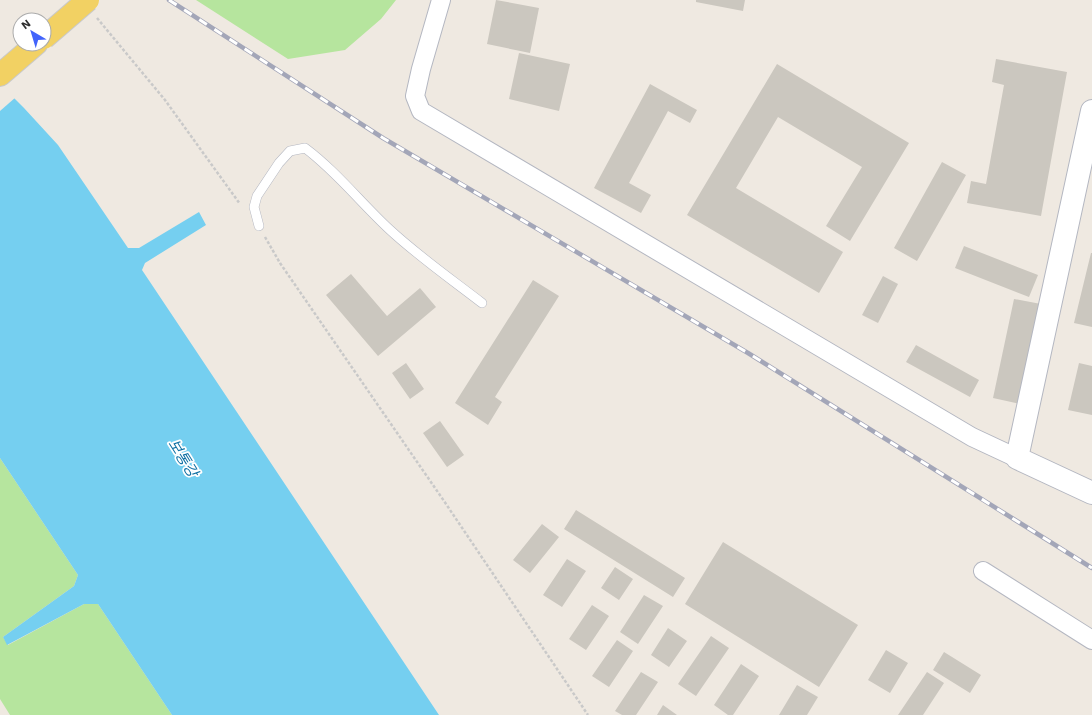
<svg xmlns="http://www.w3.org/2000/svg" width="1092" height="715" font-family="'Work Sans','Noto Sans KR',sans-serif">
	<rect width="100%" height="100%" fill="#efe9e1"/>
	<path fill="#b6e59e" d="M196 0H396L381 19 345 50 288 59Z
		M0 458 78 575 74 586 3 637 8 645 84 604H98L172 715H10L0 699Z"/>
	<path fill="#75cff0" d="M0 84 24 108 58 145 128 248H139L199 212 206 225 145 263 142 270 439 715H172L98 604H84L7 645 3 637 74 586 78 575 0 458Z"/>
	<path fill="#efe9e1" d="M0 82 16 97 0 111Z"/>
	<path fill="#cbc7bf" d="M496 0 539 8 530 53 487 44Z
		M696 0H745L743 11 696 2Z
		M519 53 570 64 559 111 509 99Z
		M996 59 1067 72 1041 216 967 203 971 181 986 184 1004 85 992 82Z
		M777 64 909 143 850 241 826 226 862 167 778 117 736 188 843 252 819 293 687 215Z
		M650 84 697 110 690 123 668 111 629 183 651 195 641 213 594 188Z
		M942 162 966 175 917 261 894 248Z
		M964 246 1038 275 1029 297 955 268Z
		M1091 253H1092V327L1074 323Z
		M351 274 387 316 420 288 436 307 378 356 326 295Z
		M883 276 898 284 878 323 862 315Z
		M533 280 559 296 495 397 502 402 488 425 455 403Z
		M1014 299 1041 304 1020 404 993 398Z
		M916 345 979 380 970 397 906 362Z
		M406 363 424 389 410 399 392 373Z
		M1079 363 1092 366V415L1068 410Z
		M440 421 464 455 447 467 423 433Z
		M576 510 685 578 673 597 564 529Z
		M542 524 559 537 530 573 513 560Z
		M723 542 858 625 819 687 685 604Z
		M567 559 586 571 562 607 543 595Z
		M615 567 633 579 619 600 601 588Z
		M644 595 663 606 638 644 620 632Z
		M592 605 609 616 586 650 569 639Z
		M668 628 687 641 669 667 651 655Z
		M711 636 729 648 696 696 678 684Z
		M617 640 633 651 609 687 592 676Z
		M886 650 908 663 890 693 868 680Z
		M944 652 981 675 970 693 933 670Z
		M741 664 759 676 733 715H728L714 705Z
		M641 672 658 682 636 715H622L615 711Z
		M927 672 944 683 923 715H898Z
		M797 685 818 697 807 715H779Z
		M663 705 677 715H657Z"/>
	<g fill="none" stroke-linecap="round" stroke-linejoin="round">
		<g stroke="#b4b7c1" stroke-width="10">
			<path id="lane" d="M259 226 254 207 257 196 279 163 290 151 305 148C336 171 360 202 389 229 418 256 451 279 482 303"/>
		</g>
		<g stroke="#b4b7c1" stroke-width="20">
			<path id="street" d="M441 0 421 69 415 96 421 111 972 437 1017 458
				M983 571 1092 640"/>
		</g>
		<g stroke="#b4b7c1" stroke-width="24">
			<path id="secondary" d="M1092 111 1017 458 1092 493"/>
		</g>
		<g stroke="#c9c9c9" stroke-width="24">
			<path id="primary" d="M0 75 36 44"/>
		</g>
		<path stroke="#c9c9c9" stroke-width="2.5" stroke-dasharray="3 2" stroke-linecap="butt" d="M97 18 165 100 240 204
			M265 237 280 263 444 501 588 715"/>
		<use href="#lane" stroke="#fff" stroke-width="9"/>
		<use href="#street" stroke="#fff" stroke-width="18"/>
		<use href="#secondary" stroke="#fff" stroke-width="22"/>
		<use href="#primary" stroke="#f2d163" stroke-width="22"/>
		<g stroke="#a3a6b8" stroke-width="4.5">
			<path id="rail" d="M169 0 383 138 748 353 1092 568"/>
		</g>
		<use href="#rail" stroke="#fff" stroke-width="3" stroke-dasharray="9" stroke-linecap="butt"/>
		<g stroke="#c9c9c9" stroke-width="24" stroke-linecap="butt">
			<path id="primary-bridge" d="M44 38 88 0"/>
		</g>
		<use href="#primary-bridge" stroke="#f2d163" stroke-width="22"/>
	</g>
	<g text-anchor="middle" stroke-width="3.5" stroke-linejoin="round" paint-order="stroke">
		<g font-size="15" font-style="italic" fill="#0d6fa3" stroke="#fff">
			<text transform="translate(183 458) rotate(58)" y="5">보통강</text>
		</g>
	</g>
	<g transform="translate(32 32) rotate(322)"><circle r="19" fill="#ffffff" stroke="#ababab"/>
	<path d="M0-3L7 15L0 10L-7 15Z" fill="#4264fb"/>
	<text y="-6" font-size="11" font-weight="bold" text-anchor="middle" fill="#2e2e2e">N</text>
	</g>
</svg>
